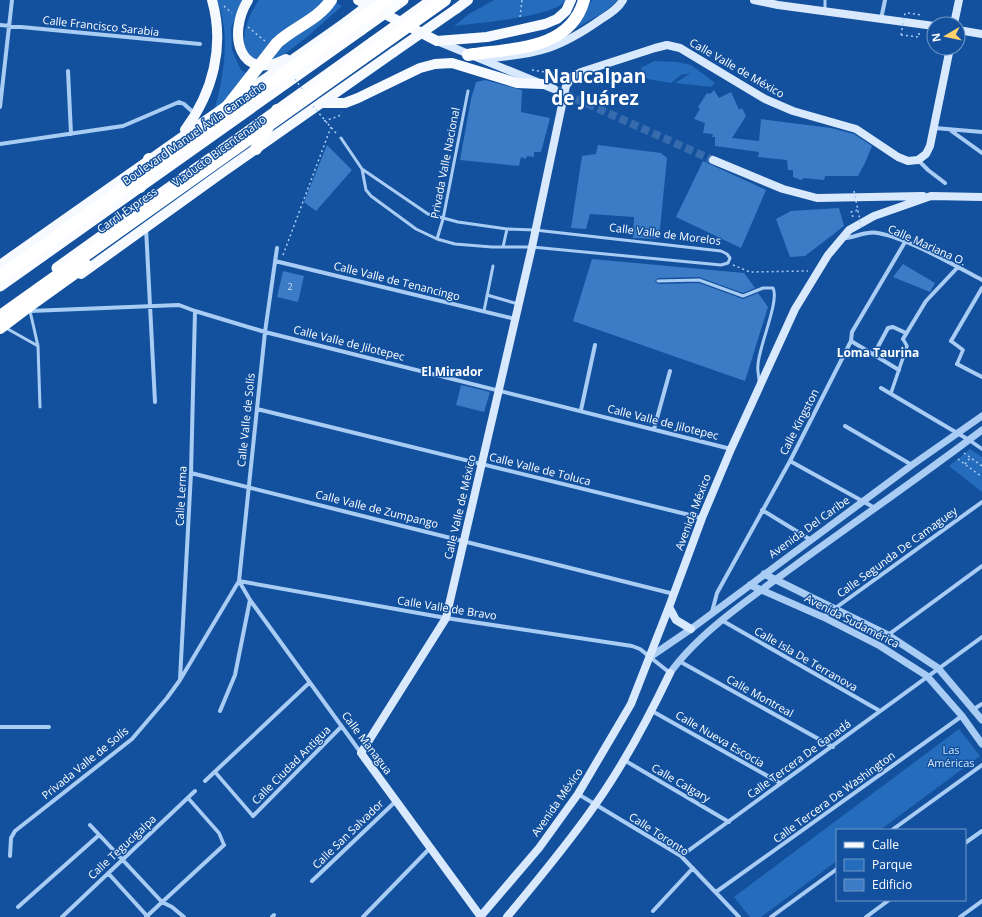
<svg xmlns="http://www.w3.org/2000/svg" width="982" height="917" font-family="'Open Sans',sans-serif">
	<rect width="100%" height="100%" fill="#13519e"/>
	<path fill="#256cbc" d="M217 0H242L231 28 232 50 241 70 256 78 214 111C224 77 231 34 217 0Z
		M259 0H332L342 6 307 37 277 60 260 63C256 60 250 57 248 53 238 37 250 13 259 0Z
		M494 0H566C556 17 476 23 454 26L469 14Z
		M592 0H618L604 12 576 28Z
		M654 61 677 62 691 65 715 83 711 87 675 83 691 73 681 75 671 83 648 79 642 75 641 68Z
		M970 449 982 457V492L949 466Z
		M959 729 980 756 880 830H837V861L761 917H750L734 897Z"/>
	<path fill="#3c7bc5" d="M485 80 522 90 521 112 550 118 541 152H534V157L527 156 526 159 521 157 519 166 460 160 471 99 476 82Z
		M714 90 719 98 731 92 739 110 742 108 746 116 732 138 759 141 761 119 831 128 854 134 872 146 865 163 858 176H825L824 180 804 178 801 180 793 177V170H788L787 160 758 157 759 152 715 146V137H712L713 134 703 133 705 123 694 119 700 109 698 107 707 93 710 94Z
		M327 145 352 170 316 211 304 202Z
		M598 145 661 153 667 158 659 239 633 238 634 217 590 214 586 229 571 228 582 156 596 154Z
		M703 161 766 190 741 248 676 217Z
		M839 208 844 226 805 256 790 257 776 219 791 211Z
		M592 259 744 273 755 288 743 293 699 277 658 278 655 281 658 284 699 283 743 299 758 293 768 307 745 381 573 321Z
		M903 264 935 283 930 292 893 277Z
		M283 271 304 276 298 302 277 297Z
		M461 385 490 392 484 412 456 405Z"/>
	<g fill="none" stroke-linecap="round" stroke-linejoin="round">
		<path stroke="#366bad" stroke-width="8" stroke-dasharray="8 4" stroke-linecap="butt" d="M554 89 713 160"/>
		<path stroke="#a9ccf4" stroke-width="1.5" stroke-dasharray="2 3" stroke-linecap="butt" d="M224 6 232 13
			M908 13 921 15
			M520 17 522 0
			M248 27 265 41
			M901 35 919 37V33
			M532 70 564 75
			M324 121 339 116 341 112
			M328 124 336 133
			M853 217 851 212 858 210
			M283 255 331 127
			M733 265 750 272 808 271
			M964 453 982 466
			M958 459 982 477
			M965 464 970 458"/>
		<path stroke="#a9ccf4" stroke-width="3" d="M825 0V11
			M341 138 362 169 428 214 458 222 507 229 535 230 721 251 727 254 730 258 728 263 721 265 532 247H492L455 244 437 239 416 229 371 196 366 190 362 169
			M437 239 443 219 468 91
			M503 247 507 229
			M658 281 699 280 743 296 763 288H773C780 300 758 349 758 365 757 370 759 376 759 381
			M487 295 518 304
			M30 311 38 346 40 407
			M484 311 493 266
			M6 328 38 346"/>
		<path stroke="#a9ccf4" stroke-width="3.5" d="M951 341 963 350 957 364
			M891 393 907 346 903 339
			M969 440 982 449
			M215 772 253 816
			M188 798 219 833 224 845"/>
		<path stroke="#a9ccf4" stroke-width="4" d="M881 19 885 0
			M0 25 200 44
			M68 71 71 134
			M0 107 12 0
			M935 128 982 132
			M950 130 982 153
			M0 144 123 126 179 102 184 104 195 114
			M918 160 928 170 945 183
			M146 228 155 402
			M842 238C854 239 865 230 878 233 907 238 954 265 982 280
			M275 261 515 319
			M30 311 179 305 195 311 265 332 731 449
			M903 339 926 301 958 267
			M851 341 899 370
			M951 341 982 288
			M874 354 888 328 893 327 906 333
			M957 364 982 377
			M881 388 969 440
			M257 409 702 518
			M581 410 595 345
			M845 426 912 465
			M654 429 670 371
			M790 461 875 508
			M191 473 674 594
			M762 510 811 540
			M239 581 446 618 632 646 640 649 670 673
			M239 581 250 600 361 753
			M712 612 717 593 790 461 851 341 852 332 905 242
			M823 617 982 502
			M723 621 880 711
			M888 635 982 566
			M679 661 833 747
			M180 679 191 473 195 311
			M974 709 982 704
			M220 711 235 675 250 600
			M652 711 780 783
			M0 727H49
			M624 760 729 822
			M205 781 309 683
			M578 794 681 856 739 917
			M253 816 341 727
			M90 825 162 902 172 907 184 917
			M892 830 982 765
			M965 843 982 831
			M10 856 11 838 15 831 132 739 167 698 180 680 239 581 265 332 277 248
			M681 856 982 637
			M108 873 148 917
			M312 881 396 801
			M716 892 962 716
			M18 907 99 835
			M653 911 693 868
			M62 917 195 791
			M146 917 224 845
			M272 917 274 915
			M363 917 430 848
			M771 917 837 869
			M866 917 889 900
			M960 917 982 901"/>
		<path stroke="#a9ccf4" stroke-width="7" d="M764 574 888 635 938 668 982 720
			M750 585 823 617 880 646 927 676 962 716 982 744
			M650 657 691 629 912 465 982 416
			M670 673C699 632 752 597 793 567 856 521 920 477 982 430"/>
		<path stroke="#d9e9fd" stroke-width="8" d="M754 0 778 5 934 26
			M954 24 959 0
			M958 30 982 34
			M437 41 554 89
			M491 58C539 54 560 48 600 20 609 14 618 9 623 0
			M713 160 783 189 817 198 923 196
			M669 607 676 620 691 629
			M480 917 539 848 578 794 631 704 669 607 702 518 731 449 795 309 828 255 849 230 874 216 931 196 982 197
			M481 917 361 753 446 618 532 247 566 86 572 77 581 72 655 48 667 45 680 48 765 99 793 111 856 129 898 157 908 161 918 160 926 154 930 146 950 48
			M507 917C537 881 568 844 595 805 624 764 648 719 670 673"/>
		<path stroke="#f6faff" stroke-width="10" d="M248 0C227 34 239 83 286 59
			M358 0 437 41 487 37 545 24 557 19 566 11 571 0
			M456 9 468 0
			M321 103H345L358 98 420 68 435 64 452 63 517 83 542 84
			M185 130C213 92 225 46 212 0
			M0 265 346 22
			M81 274 223 172 394 52"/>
		<path stroke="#fafcff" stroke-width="11" d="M57 268 373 42
			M0 286 361 30"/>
		<path stroke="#fff" stroke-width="12" d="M468 55C511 48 570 51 584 0
			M256 149 277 110
			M140 187 149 159
			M0 277 8 271
			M0 328 33 303"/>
		<path stroke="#a9ccf4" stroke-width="1.5" stroke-dasharray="2 3" stroke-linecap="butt" d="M901 35 905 13
			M295 79 302 89
			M313 106 328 124
			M854 191 862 230"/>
		<path stroke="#f6faff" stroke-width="10" d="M346 22 375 0
			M394 52 456 9"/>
		<path stroke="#fafcff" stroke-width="11" d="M361 30 403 0
			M373 42 432 0"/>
		<path stroke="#fff" stroke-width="12" d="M223 112 277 43C294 27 318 20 331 0
			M8 271 387 0
			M33 303 86 265
			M0 316 445 0"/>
	</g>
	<g text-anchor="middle" stroke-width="3" stroke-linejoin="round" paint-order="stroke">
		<g font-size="9" fill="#cedef0">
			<text x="290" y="290">2</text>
		</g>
		<g font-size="11" fill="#fff" stroke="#13519e">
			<text transform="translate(101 26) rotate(6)" y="4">Calle Francisco Sarabia</text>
			<text transform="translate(737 68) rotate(30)" y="4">Calle Valle de México</text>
			<text transform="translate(194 133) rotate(-35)" y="4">Boulevard Manuel Ávila Camacho</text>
			<text transform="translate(219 151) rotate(-36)" y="4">Viaducto Bicentenario</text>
			<text transform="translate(445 163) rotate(-79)" y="4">Privada Valle Nacional</text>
			<text transform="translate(127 210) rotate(-35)" y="4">Carril Express</text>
			<text transform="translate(665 234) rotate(7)" y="4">Calle Valle de Morelos</text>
			<text transform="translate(927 245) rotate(24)" y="4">Calle Mariana O.</text>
			<text transform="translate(397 281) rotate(14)" y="4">Calle Valle de Tenancingo</text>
			<text transform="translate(349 343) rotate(14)" y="4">Calle Valle de Jilotepec</text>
			<text transform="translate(246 420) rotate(-84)" y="4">Calle Valle de Solís</text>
			<text transform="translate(663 422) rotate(14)" y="4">Calle Valle de Jilotepec</text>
			<text transform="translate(799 422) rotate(-63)" y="4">Calle Kingston</text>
			<text transform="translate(540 469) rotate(14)" y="4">Calle Valle de Toluca</text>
			<text transform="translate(181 496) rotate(-87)" y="4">Calle Lerma</text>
			<text transform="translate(460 507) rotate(-77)" y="4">Calle Valle de México</text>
			<text transform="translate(377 509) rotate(14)" y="4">Calle Valle de Zumpango</text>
			<text transform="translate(693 512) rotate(-69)" y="4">Avenida México</text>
			<text transform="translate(809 527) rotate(-36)" y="4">Avenida Del Caribe</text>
			<text transform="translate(897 552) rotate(-36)" y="4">Calle Segunda De Camaguey</text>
			<text transform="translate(447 608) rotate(9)" y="4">Calle Valle de Bravo</text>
			<text transform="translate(852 621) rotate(27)" y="4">Avenida Sudamérica</text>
			<text transform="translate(806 659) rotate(30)" y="4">Calle Isla De Terranova</text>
			<text transform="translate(760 696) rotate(29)" y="4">Calle Montreal</text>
			<text transform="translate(720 739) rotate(30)" y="4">Calle Nueva Escocia</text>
			<text transform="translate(367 743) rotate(53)" y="4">Calle Managua</text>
			<text transform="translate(799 759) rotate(-36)" y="4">Calle Tercera De Canadá</text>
			<text transform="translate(85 763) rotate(-39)" y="4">Privada Valle de Solís</text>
			<text transform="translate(291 765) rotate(-45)" y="4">Calle Ciudad Antigua</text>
			<text transform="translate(681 783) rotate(30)" y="4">Calle Calgary</text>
			<text transform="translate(834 797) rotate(-36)" y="4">Calle Tercera De Washington</text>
			<text transform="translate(557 802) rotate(-55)" y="4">Avenida México</text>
			<text transform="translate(348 834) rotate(-44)" y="4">Calle San Salvador</text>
			<text transform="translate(659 834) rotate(33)" y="4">Calle Toronto</text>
			<text transform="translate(122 847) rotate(-43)" y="4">Calle Tegucigalpa</text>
		</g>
		<g font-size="11" fill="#d2e6fe" stroke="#13519e">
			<text x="951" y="754">Las<tspan x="951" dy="13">Américas</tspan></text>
		</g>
		<g font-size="12" font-weight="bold" fill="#fff" stroke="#13519e">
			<text x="878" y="357">Loma Taurina</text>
			<text x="452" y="376">El Mirador</text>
		</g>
		<g font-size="19" font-weight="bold" fill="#fff" stroke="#13519e">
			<text x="595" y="83">Naucalpan<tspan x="595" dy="22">de Juárez</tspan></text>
		</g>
	</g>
	<rect x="836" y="829" width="130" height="72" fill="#13519e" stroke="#7197c5"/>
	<rect x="844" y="842" width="20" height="6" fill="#f6faff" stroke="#7197c5"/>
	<text x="872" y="849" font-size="12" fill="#ffffff">Calle</text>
	<rect x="844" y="859" width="20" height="12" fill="#256cbc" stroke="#7197c5"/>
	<text x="872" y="869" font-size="12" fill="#ffffff">Parque</text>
	<rect x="844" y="879" width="20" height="12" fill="#3c7bc5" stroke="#7197c5"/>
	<text x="872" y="889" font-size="12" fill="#ffffff">Edificio</text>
	<g transform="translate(946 36) rotate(261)"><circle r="19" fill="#13519e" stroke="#7197c5"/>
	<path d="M0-3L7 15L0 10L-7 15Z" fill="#ffd26c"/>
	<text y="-6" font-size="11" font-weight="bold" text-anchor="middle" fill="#ffffff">N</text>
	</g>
</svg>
